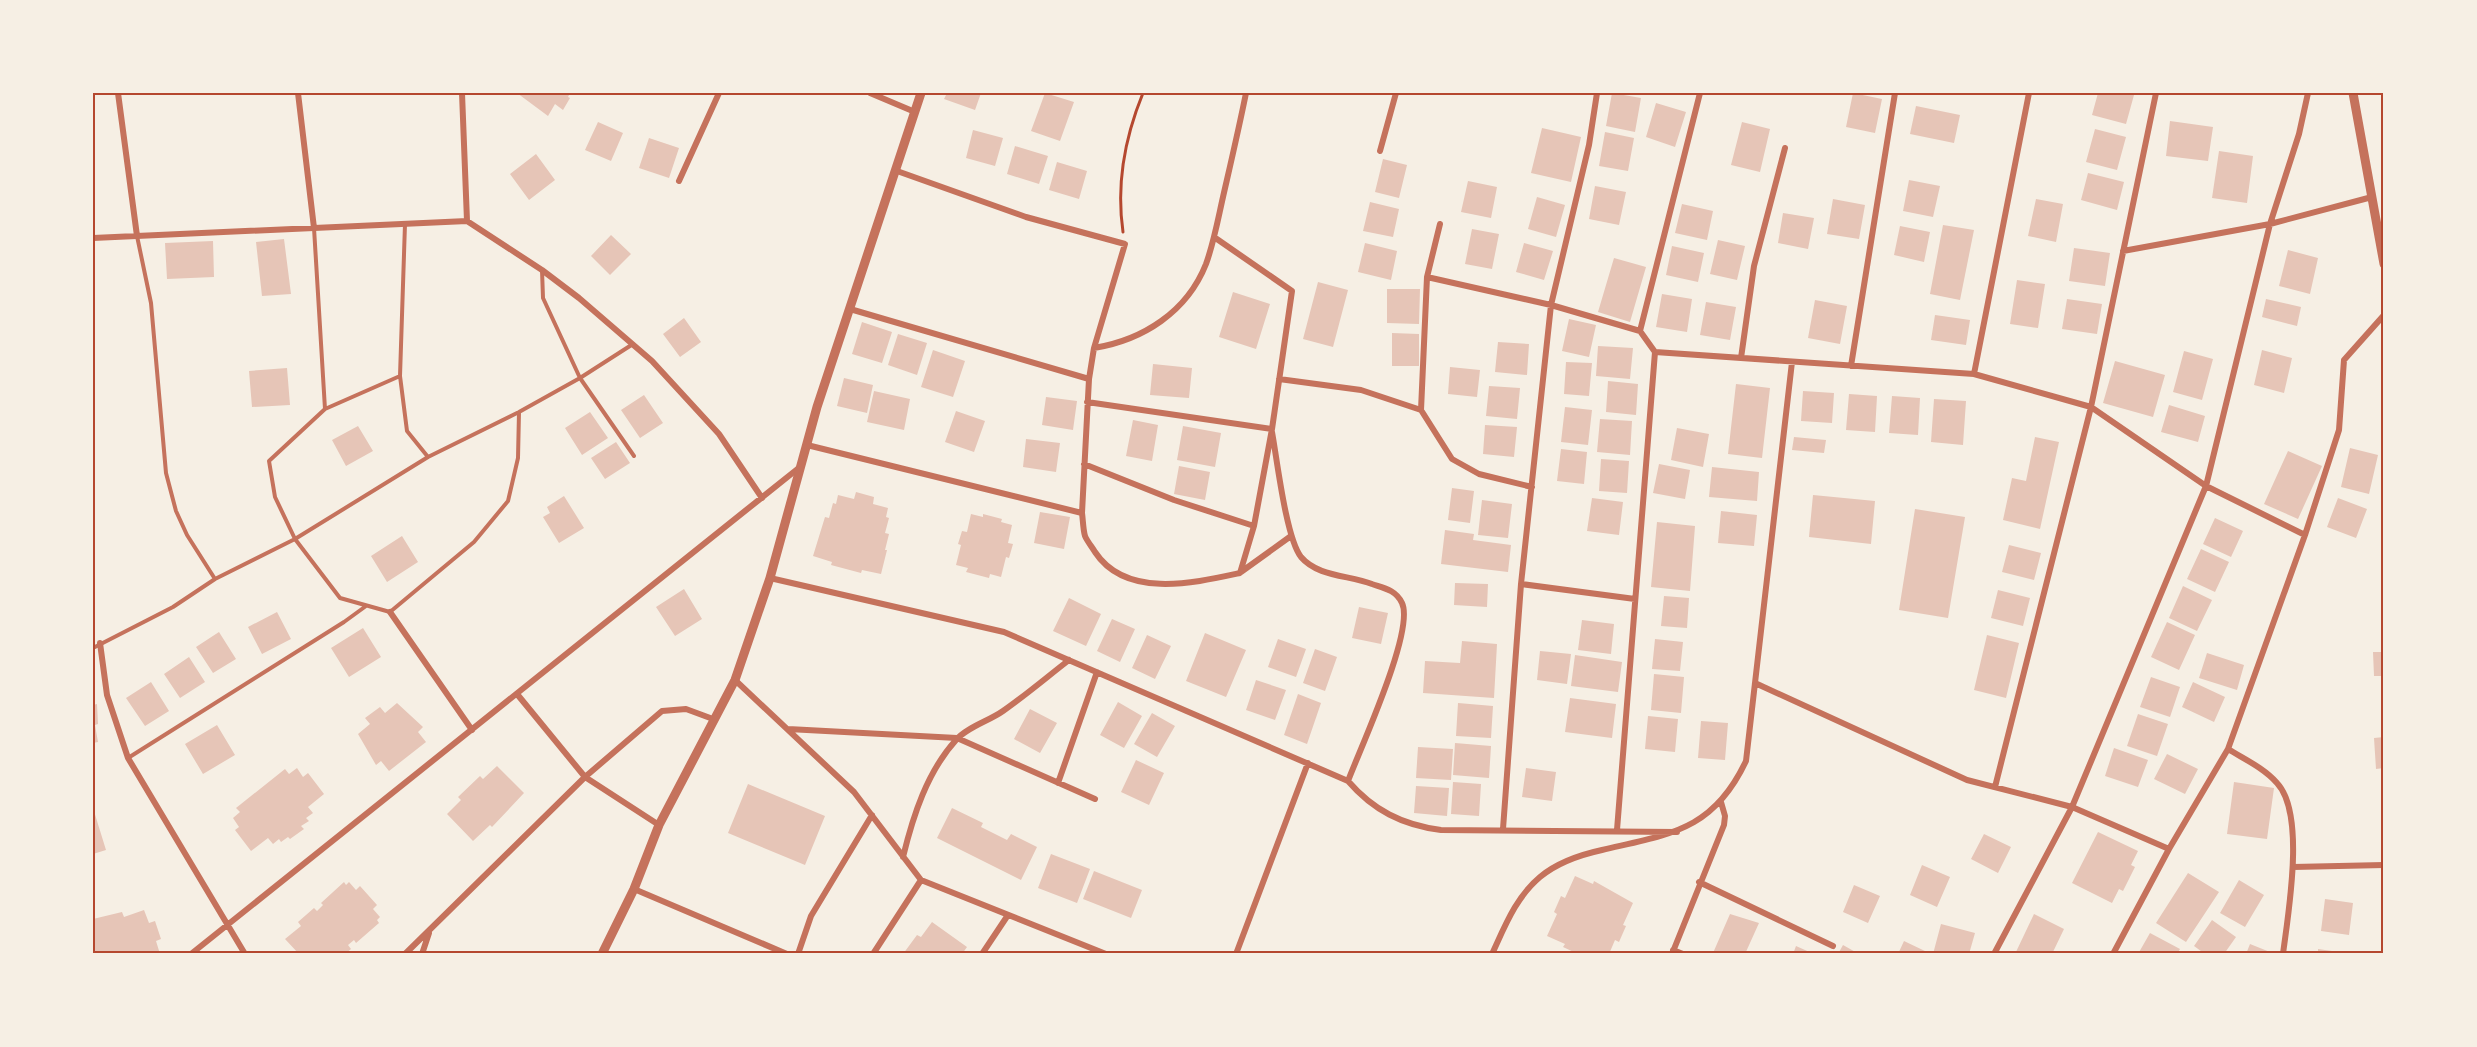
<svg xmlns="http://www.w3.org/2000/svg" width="2477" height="1047" font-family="'IBM Plex Sans',sans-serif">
	<rect width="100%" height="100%" fill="#f6efe4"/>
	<path fill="#e6c5b7" d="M517 93H570L568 97 570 98 563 110 555 104 548 116Z
		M947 93H981L975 110 944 99Z
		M1045 93 1074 102 1060 141 1031 131Z
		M1612 93 1641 98 1635 132 1606 126Z
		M1853 93 1882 99 1875 133 1846 127Z
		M2098 93 2134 95 2126 124 2092 115Z
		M1656 103 1686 112 1675 147 1646 137Z
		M1916 106 1960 115 1954 143 1910 134Z
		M2170 121 2213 127 2208 161 2166 156Z
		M598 122 623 133 611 161 585 150Z
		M1742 122 1770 129 1760 172 1731 165Z
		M1542 128 1581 137 1571 182 1531 173Z
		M2095 129 2126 137 2117 170 2086 162Z
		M973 130 1003 138 995 166 966 158Z
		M1605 132 1634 138 1628 171 1599 166Z
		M649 138 679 148 669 178 639 168Z
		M1015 146 1048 156 1039 184 1007 174Z
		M2219 151 2253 156 2247 203 2212 198Z
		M536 154 555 180 529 200 510 174Z
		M1383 159 1407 165 1399 198 1375 192Z
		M1057 162 1087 171 1079 199 1049 190Z
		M2088 173 2124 182 2117 210 2081 200Z
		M1909 180 1940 186 1933 217 1903 211Z
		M1468 181 1497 187 1491 218 1461 212Z
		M1595 186 1626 192 1619 225 1589 219Z
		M1537 197 1565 205 1556 237 1528 229Z
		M1833 199 1865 205 1859 239 1827 234Z
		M2036 199 2063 204 2056 242 2028 236Z
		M1370 202 1399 209 1393 237 1363 231Z
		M1682 204 1713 211 1707 240 1675 233Z
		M1783 213 1814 218 1808 249 1778 243Z
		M1943 225 1974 230 1960 300 1930 294Z
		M1900 226 1930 232 1924 262 1894 255Z
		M1472 229 1499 234 1492 269 1465 264Z
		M611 235 631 254 610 275 591 256Z
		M284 239 291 294 262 296 256 242Z
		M1718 240 1745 246 1737 280 1710 274Z
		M213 241 214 277 167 279 165 243Z
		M1365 243 1397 251 1391 280 1358 272Z
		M1524 243 1553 251 1544 280 1516 272Z
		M1672 246 1704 253 1698 282 1666 275Z
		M2074 248 2110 253 2105 286 2069 281Z
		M2288 250 2318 258 2310 294 2279 286Z
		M1614 258 1646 267 1630 322 1598 312Z
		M2017 280 2045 284 2038 328 2010 324Z
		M1318 282 1348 290 1333 347 1303 339Z
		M1387 289H1420L1419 324 1387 323Z
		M1233 292 1270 304 1256 349 1219 337Z
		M1662 294 1692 299 1687 332 1656 327Z
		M2067 299 2102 304 2097 334 2062 329Z
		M2266 299 2301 307 2297 326 2262 317Z
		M1815 300 1847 306 1840 344 1808 338Z
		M1706 302 1736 307 1730 340 1700 335Z
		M1935 315 1970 320 1966 345 1931 340Z
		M684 318 701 342 680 357 663 334Z
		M1569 319 1596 325 1589 357 1562 351Z
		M862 322 892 332 882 363 852 354Z
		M1392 333 1419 334V366H1392Z
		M898 334 927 343 917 375 888 365Z
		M1498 342 1529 344 1527 375 1495 372Z
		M1598 346 1633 348 1630 379 1596 376Z
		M933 350 965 361 953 397 921 387Z
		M2262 350 2292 358 2284 393 2254 385Z
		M2184 351 2213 359 2202 400 2173 392Z
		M2115 361 2165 375 2153 417 2103 403Z
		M1566 362 1592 363 1589 396 1564 394Z
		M1153 364 1192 368 1189 398 1150 395Z
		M1450 367 1480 370 1477 397 1448 394Z
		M287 368 290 405 252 407 249 371Z
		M844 378 873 385 867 413 837 406Z
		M1608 381 1638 384 1636 415 1606 412Z
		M1736 384 1770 388 1762 458 1728 454Z
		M1489 386 1520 388 1517 419 1486 416Z
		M874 391 910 399 904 430 867 422Z
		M1803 391 1834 393 1832 423 1801 421Z
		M1849 394 1877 396 1875 432 1846 430Z
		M644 395 663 423 640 438 621 410Z
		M1892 396 1920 398 1918 435 1889 433Z
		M1046 397 1077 401 1073 430 1042 425Z
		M1934 399 1966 401 1963 445 1931 442Z
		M2169 405 2205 416 2198 442 2161 432Z
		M1565 407 1592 410 1588 445 1561 442Z
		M956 411 985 421 974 452 945 442Z
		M590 412 608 438 582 455 565 428Z
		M1600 419 1632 421 1630 455 1597 452Z
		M1133 420 1158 425 1152 461 1126 456Z
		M1485 425 1517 427 1514 457 1483 454Z
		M358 426 373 451 346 466 332 440Z
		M1183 426 1221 433 1215 467 1177 460Z
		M1677 428 1709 434 1703 467 1671 460Z
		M1794 437 1826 440 1824 453 1792 450Z
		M2035 437 2059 442 2040 529 2003 520 2012 478 2026 481Z
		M1026 439 1060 443 1056 472 1023 467Z
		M616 442 630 463 605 479 591 458Z
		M2350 448 2378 455 2369 494 2341 487Z
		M1561 449 1587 452 1584 484 1557 481Z
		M2288 451 2322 466 2298 519 2264 504Z
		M1601 459 1629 461 1627 493 1599 491Z
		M1659 464 1690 470 1685 499 1653 493Z
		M1179 466 1210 472 1205 500 1174 494Z
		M1712 467 1759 472 1757 501 1709 497Z
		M1452 488 1474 491 1470 523 1448 520Z
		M856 492 874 497 873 504 888 508 886 517 889 518 885 533 889 534 885 550H887L881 574 862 570 861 573 831 565 832 562 813 556 825 517 829 518 833 503 836 504 838 495 854 499Z
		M1813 495 1875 501 1871 544 1809 537Z
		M564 496 584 528 559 543 543 517 550 513 547 507Z
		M1592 498 1623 502 1619 535 1587 531Z
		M2338 498 2367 509 2356 538 2327 527Z
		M1482 500 1512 504 1508 538 1478 535Z
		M1915 509 1965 517 1948 618 1899 610Z
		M1721 511 1757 515 1754 546 1718 543Z
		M1040 512 1070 517 1064 549 1034 543Z
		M971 514 983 517V514L1002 519 1001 522 1012 525 1008 543 1013 544 1009 558 1006 557 1001 577 990 574 989 578 966 572 968 568 956 565 961 545 958 544 962 531 967 532Z
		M2215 518 2243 531 2231 557 2203 544Z
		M1657 522 1695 526 1690 591 1651 587Z
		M1445 530 1474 534 1473 540 1511 545 1508 572 1441 564Z
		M402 536 418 562 387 582 371 556Z
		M2009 545 2041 553 2034 580 2002 572Z
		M2201 549 2229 562 2215 592 2187 579Z
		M1455 583 1488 584 1487 607 1454 605Z
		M2183 586 2212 600 2197 631 2169 618Z
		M684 589 702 619 675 636 656 607Z
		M1998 590 2030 598 2023 626 1991 618Z
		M1664 596 1689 598 1687 628 1661 626Z
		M1069 598 1101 614 1086 646 1053 631Z
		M1359 607 1388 613 1381 644 1352 638Z
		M277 612 291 639 262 654 248 627Z
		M1112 619 1135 629 1120 662 1097 651Z
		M1582 620 1614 624 1611 654 1578 650Z
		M2167 622 2195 635 2179 670 2151 657Z
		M363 628 381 657 349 677 331 648Z
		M219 632 236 659 213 673 196 647Z
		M1205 633 1246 650 1226 697 1186 681Z
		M1147 635 1171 646 1155 679 1132 668Z
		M1987 635 2019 643 2006 698 1974 690Z
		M1278 639 1306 649 1296 677 1268 667Z
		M1655 639 1683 642 1680 671 1652 669Z
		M1462 641 1497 644 1494 698 1423 693 1425 661 1460 663Z
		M1315 649 1337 657 1325 691 1303 683Z
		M1540 651 1571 654 1567 684 1537 680Z
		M2373 652H2384V676H2374Z
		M2207 653 2244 665 2237 690 2199 678Z
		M1575 655 1622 662 1618 692 1571 686Z
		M189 657 205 682 180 698 164 674Z
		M1654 674 1684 677 1681 713 1651 710Z
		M2151 677 2180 687 2170 717 2140 707Z
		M1256 680 1286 690 1275 720 1246 710Z
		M151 682 169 711 145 726 126 698Z
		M2193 682 2225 697 2214 722 2182 707Z
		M1298 694 1321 703 1307 744 1284 735Z
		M1570 698 1616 704 1612 738 1565 732Z
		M1118 702 1142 716 1124 748 1100 735Z
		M397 703 423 727 418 732 426 742 389 771 381 761 376 765 358 734 370 724 365 718 380 707 385 713Z
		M1458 703 1493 706 1491 738 1456 736Z
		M97 704 98 724 95 725 98 742 93 743V705Z
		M1030 709 1057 723 1040 753 1014 739Z
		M1152 713 1175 726 1157 757 1134 744Z
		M2138 714 2168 724 2157 756 2127 746Z
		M1648 716 1678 719 1675 752 1645 749Z
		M1701 721 1728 723 1725 760 1698 758Z
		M217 725 235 755 203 774 185 744Z
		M2384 737V768L2376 769 2374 738Z
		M1455 743 1491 746 1489 778 1453 775Z
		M1418 747 1453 749 1451 780 1416 778Z
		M2114 748 2148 760 2138 787 2105 776Z
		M2167 754 2198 769 2185 794 2154 779Z
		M1136 760 1164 773 1149 805 1121 792Z
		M497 766 524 793 492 827 490 825 473 841 447 814 461 800 458 797 480 776 483 779Z
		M297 768 303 777 308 773 324 794 308 807 313 813 306 818 309 821 301 826 304 829 290 839 288 837 281 842 279 839 273 844 268 838 251 851 235 830 239 827 233 818 240 812 236 808 285 769 289 774Z
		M1526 768 1556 772 1552 801 1522 797Z
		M1453 782 1481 784 1479 816 1451 814Z
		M2234 782 2274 788 2267 839 2227 834Z
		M748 784 825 816 805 865 728 833Z
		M1416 786 1449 788 1447 816 1414 813Z
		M93 808 106 850 93 854Z
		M952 808 983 823 981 827 1007 840 1011 834 1037 847 1021 880 937 838Z
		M2098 832 2138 851 2131 865 2135 867 2123 891 2119 889 2112 903 2072 883Z
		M1984 834 2011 847 1998 873 1971 859Z
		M1051 854 1090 869 1077 903 1038 888Z
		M1922 865 1950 877 1937 907 1910 895Z
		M1094 871 1142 890 1131 918 1083 899Z
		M2188 873 2219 892 2186 942 2156 923Z
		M1575 876 1593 884 1594 881 1633 903 1623 925 1626 926 1619 942 1615 940 1609 954H1578L1563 947 1565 944 1547 936 1557 914 1554 912 1561 896 1565 898Z
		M2239 880 2264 895 2245 927 2220 913Z
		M344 882 346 885 349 882 356 890 360 886 377 905 373 909 380 917 377 920 379 923 356 943 354 940 348 945 351 949 345 954H299L285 939 301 926 298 922 314 908 317 911 323 905 321 903Z
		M1854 885 1880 896 1868 923 1843 912Z
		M2325 899 2353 903 2349 935 2321 931Z
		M144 910 149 923 155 921 161 939 156 941 160 954H93V919L122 912 124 917Z
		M1730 914 1759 923 1745 954 1713 953Z
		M2034 914 2064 929 2052 954H2015Z
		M2212 920 2236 937 2224 954H2205L2194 946Z
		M932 922 967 947 962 954H903L917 935 921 937Z
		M1941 924 1975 933 1969 954H1933Z
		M2150 933 2180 949 2177 954H2138Z
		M1904 941 1927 952 1926 954H1898Z
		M2250 944 2275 954H2246Z
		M1843 945 1859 954H1838Z
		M1796 946 1814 954H1793Z
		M2318 949 2346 953 2345 954H2318Z"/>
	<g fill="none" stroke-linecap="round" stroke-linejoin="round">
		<path stroke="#b5482f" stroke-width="3" d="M1123 232C1116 184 1125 137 1143 93"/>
		<path stroke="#c5725c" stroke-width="4" d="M405 224 400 376 407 431 428 457
			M314 228 325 409
			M137 236 151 303 166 473 176 511 187 535 215 579
			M542 270 543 298 580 378 634 456
			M400 376 325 409 269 461 275 497 295 539 340 598 390 612 474 542 508 501 518 458 519 412
			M93 648 173 607 215 579 295 539 428 457 519 412 580 378 633 344
			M128 758 344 622 366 606"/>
		<path stroke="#c5725c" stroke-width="6" d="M118 93 137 236
			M298 93 314 228
			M462 93 467 221
			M870 93 915 112
			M1380 151 1396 93
			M679 181 719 93
			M93 238 467 221 542 270 579 298 652 361 719 434 762 498
			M2123 251 2270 224 2372 197
			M1427 277 1551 305 1640 331 1655 352 1617 830
			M850 309 1089 379
			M1640 331 1700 93
			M1094 348C1143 340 1187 312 1206 264 1214 242 1218 219 1223 197 1231 162 1239 128 1246 93
			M1655 352 1974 374 2091 407 2206 486 2305 535
			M1741 358 1754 266 1785 148
			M1851 366 1895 93
			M1974 374 2029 93
			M1279 379 1361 390 1421 410 1452 459 1479 474 1532 487
			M1087 402 1272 429
			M1421 410 1427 277 1440 224
			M1272 432C1277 459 1286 538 1301 557 1318 577 1349 575 1372 584 1384 588 1396 590 1402 603 1415 630 1360 749 1348 781
			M807 445 1082 513 1089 379 1094 348 1125 244 1026 217 897 171
			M1084 464 1174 500 1254 526 1272 429 1292 291 1214 237
			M1082 513C1083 520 1083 529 1085 536 1087 541 1092 547 1095 552 1126 599 1194 583 1240 573L1254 526
			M1241 572 1291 536
			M770 578 1004 632 1348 781C1373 810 1402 825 1441 830L1677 832
			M1521 584 1635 599
			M390 612 472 730
			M100 643 107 695 128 758 245 954
			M735 680 854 792 921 880 1106 954
			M1755 683 1967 780 2072 807 2169 849
			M517 694 585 777 659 825
			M788 729 957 738 1095 799
			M1058 783 1097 672
			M1995 787 2091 407 2156 93
			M1503 829 1521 584 1551 305 1589 145 1597 93
			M903 857C913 816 927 772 956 740 967 727 989 721 1003 711 1026 695 1047 677 1069 660
			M2293 867 2384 865
			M1699 882 1833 946
			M634 889 787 954
			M1673 950 1683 954
			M191 954 800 467
			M405 954 585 777 662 711 686 709 713 719
			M422 954 429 933
			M798 954 811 916 872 815
			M873 954 921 880
			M982 954 1008 915
			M1236 954 1308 763
			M1492 954C1505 926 1516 897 1540 877 1558 862 1579 855 1602 850 1670 834 1713 831 1746 761L1792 362
			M1672 954 1724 825 1725 816 1721 802
			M1994 954 2072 807 2206 486 2270 224 2299 134 2308 93
			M2113 954 2169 849 2228 749
			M2283 954C2288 914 2306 814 2277 783 2264 768 2244 759 2228 749L2305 535 2339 430 2344 360 2384 315"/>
		<path stroke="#c5725c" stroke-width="9" d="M2353 93 2384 264
			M602 954 634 889 659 825 735 680 770 578 817 407 921 93"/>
	</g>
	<rect width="2477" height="1047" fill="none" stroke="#f6efe4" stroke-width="189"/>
	<rect x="94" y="94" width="2288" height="858" fill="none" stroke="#b5482f" stroke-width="2"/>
</svg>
